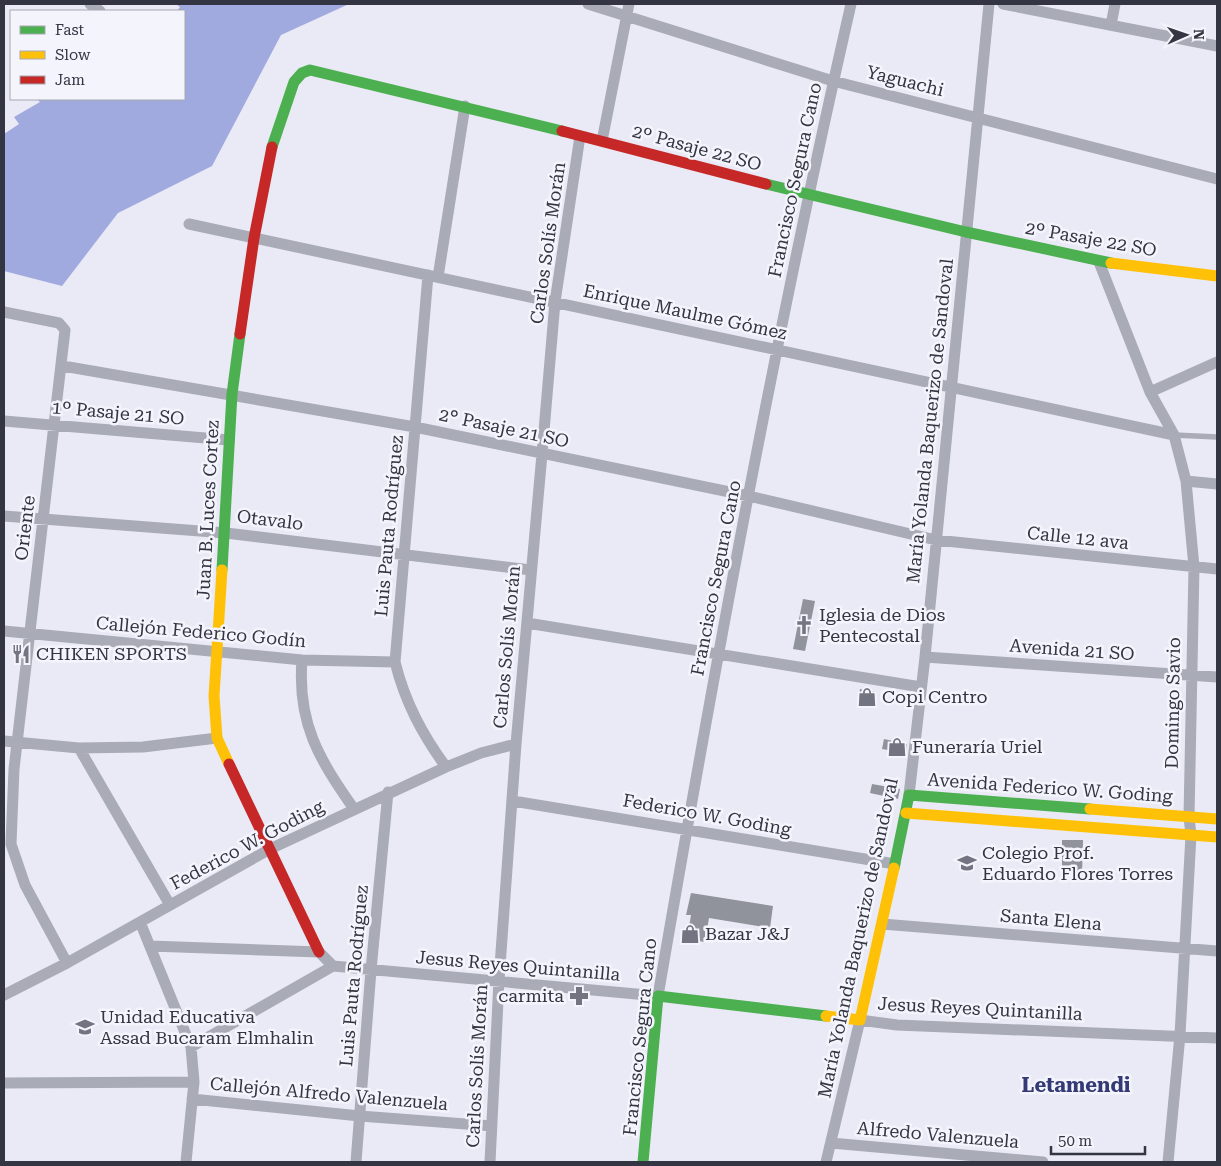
<svg xmlns="http://www.w3.org/2000/svg" width="1221" height="1166" font-family="'Roboto Serif',serif">
	<rect width="100%" height="100%" fill="#e9eaf5"/>
	<path fill="#a1aadf" d="M176 4H349L281 35 212 166 118 213 62 286 4 271V134L19 124 14 117 40 102 37 99H184V11H177L180 7Z"/>
	<path fill="#90929c" d="M803 599 815 601 805 651 793 649Z
		M860 689 876 692 874 705 858 702Z
		M884 739 907 744 906 753 882 749Z
		M872 784 900 789 898 799 870 793Z
		M1062 840H1083L1082 875H1062Z
		M691 893 773 906 770 928 709 918 705 942 687 939 691 915H686Z"/>
	<g fill="none" stroke-linecap="round" stroke-linejoin="round">
		<path stroke="#a9abb7" stroke-width="5.5" d="M1174 435 1217 437"/>
		<path stroke="#a9abb7" stroke-width="11" d="M90 4 100 11
			M588 4 833 81 1217 179
			M1003 4 1217 46
			M1111 25 1115 4
			M602 141 629 4
			M189 224 1174 435
			M1099 262 1150 392 1174 435 1186 481 1194 567 1189 817 1191 835 1180 1035 1168 1162
			M428 275 395 662C405 702 422 734 446 767
			M438 277 465 106
			M4 312 59 323 65 330 14 769 11 844 25 885 67 963
			M63 366 415 427 749 496 936 540 1217 569
			M1150 392 1217 362
			M4 421 229 440
			M1186 481 1217 484
			M4 516 226 533 531 570
			M527 623 921 687
			M4 631 302 660 395 662
			M925 657 1217 677
			M302 660C297 723 319 759 354 809
			M4 741 79 748 143 747 217 738
			M79 748 170 905
			M909 795 925 657 989 4
			M513 801 895 864
			M140 922 191 1047 194 1082 186 1162
			M882 924 1217 951
			M150 946 319 952 333 966 658 996C715 664 776 332 851 4
			M4 995 67 963 270 849 446 767 481 753 516 744
			M191 1047 333 966
			M4 1083 194 1082
			M192 1099 360 1116 492 1126
			M831 1143 1043 1162
			M356 1162 371 970 388 792
			M490 1162 499 980 516 744 542 454 555 302 580 136
			M826 1162 860 1020 897 1025 1217 1038"/>
		<path stroke="#4caf50" stroke-width="11" d="M272 147 294 82 302 73 310 70 562 131
			M766 184 966 232 1111 263
			M222 570 232 394 240 334
			M894 868 909 795 1090 809
			M643 1162 658 996 826 1016"/>
		<path stroke="#ffc107" stroke-width="11" d="M1111 263 1217 276
			M222 570 214 696 217 738 229 764
			M1090 809 1217 819
			M906 813 1217 837
			M826 1016 860 1020 894 868"/>
		<path stroke="#c62828" stroke-width="11" d="M562 131 766 184
			M240 334 254 238 272 147
			M229 764 319 952"/>
	</g>
	<defs>
		<g id="church-bare" transform="scale(1.5)"><path d="M-1.2-6h2.4v3.5h3.3v2.4h-3.3V6h-2.4V-.1h-3.3v-2.4h3.3Z" fill="#737481" stroke="#f4f5fc" stroke-width="2.5" paint-order="stroke"/></g>
		<g id="restaurant-bare" transform="scale(1.5)"><path d="M-5-6h1v4h1v-4h1v4h1v-4h1v5L-1.5 .5V6h-2V.5L-5-1ZM5-6V6H3V1.5H1.5Q1.5-4 5-6Z" fill="#737481" stroke="#f4f5fc" stroke-width="2.5" paint-order="stroke"/></g>
		<g id="shop-bare" transform="scale(1.5)"><path d="M-5-2.5h2.3a2.7 3.5 0 0 1 5.4 0H5L5.5 6h-11ZM-1.5-2.5h3a1.5 2.3 0 0 0-3 0Z" fill="#737481" stroke="#f4f5fc" stroke-width="2.5" paint-order="stroke"/></g>
		<g id="school-bare" transform="scale(1.5)"><path d="M0-5L7-2L0 1L-7-2ZM-4 1L0 2.5L4 1V4Q0 6-4 4Z" fill="#737481" stroke="#f4f5fc" stroke-width="2.5" paint-order="stroke"/></g>
		<g id="pharmacy-bare" transform="scale(1.5)"><path d="M-2-6h4v4h4v4h-4v4h-4v-4h-4v-4h4Z" fill="#737481" stroke="#f4f5fc" stroke-width="2.5" paint-order="stroke"/></g>
	</defs>
	<g fill-rule="evenodd">
		<use href="#church-bare" x="804" y="625"/>
		<use href="#restaurant-bare" x="21" y="654"/>
		<use href="#shop-bare" x="867" y="697"/>
		<use href="#shop-bare" x="897" y="747"/>
		<use href="#school-bare" x="967" y="863"/>
		<use href="#shop-bare" x="690" y="934"/>
		<use href="#pharmacy-bare" x="579" y="996"/>
		<use href="#school-bare" x="85" y="1027"/>
	</g>
	<g text-anchor="middle" stroke-width="5" stroke-linejoin="round" paint-order="stroke">
		<g font-size="18" fill="#333542" stroke="#f4f5fc">
			<text transform="translate(905 81) rotate(14)" y="6">Yaguachi</text>
			<text transform="translate(697 148) rotate(15)" y="6">2º Pasaje 22 SO</text>
			<text transform="translate(795 180) rotate(-78)" y="6">Francisco Segura Cano</text>
			<text transform="translate(1091 239) rotate(10)" y="6">2º Pasaje 22 SO</text>
			<text transform="translate(548 243) rotate(-82)" y="6">Carlos Solís Morán</text>
			<text transform="translate(685 312) rotate(12)" y="6">Enrique Maulme Gómez</text>
			<text transform="translate(118 413) rotate(5)" y="6">1º Pasaje 21 SO</text>
			<text transform="translate(930 421) rotate(-84)" y="6">María Yolanda Baquerizo de Sandoval</text>
			<text transform="translate(504 428) rotate(12)" y="6">2° Pasaje 21 SO</text>
			<text transform="translate(208 510) rotate(-87)" y="6">Juan B. Luces Cortez</text>
			<text transform="translate(270 520) rotate(7)" y="6">Otavalo</text>
			<text transform="translate(389 526) rotate(-85)" y="6">Luis Pauta Rodríguez</text>
			<text transform="translate(25 528) rotate(-83)" y="6">Oriente</text>
			<text transform="translate(1078 538) rotate(6)" y="6">Calle 12 ava</text>
			<text transform="translate(716 578) rotate(-79)" y="6">Francisco Segura Cano</text>
			<text transform="translate(201 632) rotate(5)" y="6">Callejón Federico Godín</text>
			<text transform="translate(507 647) rotate(-85)" y="6">Carlos Solís Morán</text>
			<text transform="translate(1072 650) rotate(4)" y="6">Avenida 21 SO</text>
			<text transform="translate(1173 703) rotate(-89)" y="6">Domingo Savio</text>
			<text transform="translate(1050 788) rotate(4)" y="6">Avenida Federico W. Goding</text>
			<text transform="translate(707 815) rotate(10)" y="6">Federico W. Goding</text>
			<text transform="translate(247 845) rotate(-28)" y="6">Federico W. Goding</text>
			<text transform="translate(1051 920) rotate(5)" y="6">Santa Elena</text>
			<text transform="translate(858 938) rotate(-78)" y="6">María Yolanda Baquerizo de Sandoval</text>
			<text transform="translate(518 966) rotate(5)" y="6">Jesus Reyes Quintanilla</text>
			<text transform="translate(354 976) rotate(-85)" y="6">Luis Pauta Rodríguez</text>
			<text transform="translate(980 1009) rotate(3)" y="6">Jesus Reyes Quintanilla</text>
			<text transform="translate(640 1037) rotate(-84)" y="6">Francisco Segura Cano</text>
			<text transform="translate(477 1066) rotate(-87)" y="6">Carlos Solís Morán</text>
			<text transform="translate(329 1094) rotate(5)" y="6">Callejón Alfredo Valenzuela</text>
			<text transform="translate(938 1135) rotate(5)" y="6">Alfredo Valenzuela</text>
		</g>
		<g font-size="18" fill="#333542" stroke="#f4f5fc" text-anchor="start">
			<text x="819" y="621">Iglesia de Dios<tspan x="819" dy="21">Pentecostal</tspan></text>
			<text x="36" y="660">CHIKEN SPORTS</text>
			<text x="882" y="703">Copi Centro</text>
			<text x="912" y="753">Funeraría Uriel</text>
			<text x="982" y="859">Colegio Prof.<tspan x="982" dy="21">Eduardo Flores Torres</tspan></text>
			<text x="705" y="940">Bazar J&amp;J</text>
			<text x="564" y="1002" text-anchor="end">carmita</text>
			<text x="100" y="1023">Unidad Educativa<tspan x="100" dy="21">Assad Bucaram Elmhalin</tspan></text>
		</g>
		<g font-size="20" font-weight="bold" fill="#343a75" stroke="#f4f5fc">
			<text x="1076" y="1092">Letamendi</text>
		</g>
	</g>
	<rect width="1221" height="1166" fill="none" stroke="#333542" stroke-width="10"/>
	<rect x="10" y="10" width="175" height="90" fill="#f4f5fc" stroke="#a7a8b2"/>
	<rect x="20" y="26" width="25" height="8" fill="#4caf50" stroke="#a7a8b2"/>
	<text x="55" y="35" font-size="15" fill="#333542">Fast</text>
	<rect x="20" y="51" width="25" height="8" fill="#ffc107" stroke="#a7a8b2"/>
	<text x="55" y="60" font-size="15" fill="#333542">Slow</text>
	<rect x="20" y="76" width="25" height="8" fill="#c62828" stroke="#a7a8b2"/>
	<text x="55" y="85" font-size="15" fill="#333542">Jam</text>
	<g transform="translate(1186 35) rotate(88)" stroke="#f4f5fc" stroke-width="4" paint-order="stroke">
	<path d="M0-4L9 19L0 12L-9 19Z" fill="#333542"/>
	<text y="-8" font-size="14" font-weight="bold" text-anchor="middle" fill="#333542">N</text>
	</g>
	<path d="M1051 1146v8h94v-8" fill="none" stroke="#333542" stroke-width="2.5"/>
	<text x="1058" y="1146" font-size="15" fill="#333542" stroke="#f4f5fc" stroke-width="4" paint-order="stroke">50 m</text>
</svg>
